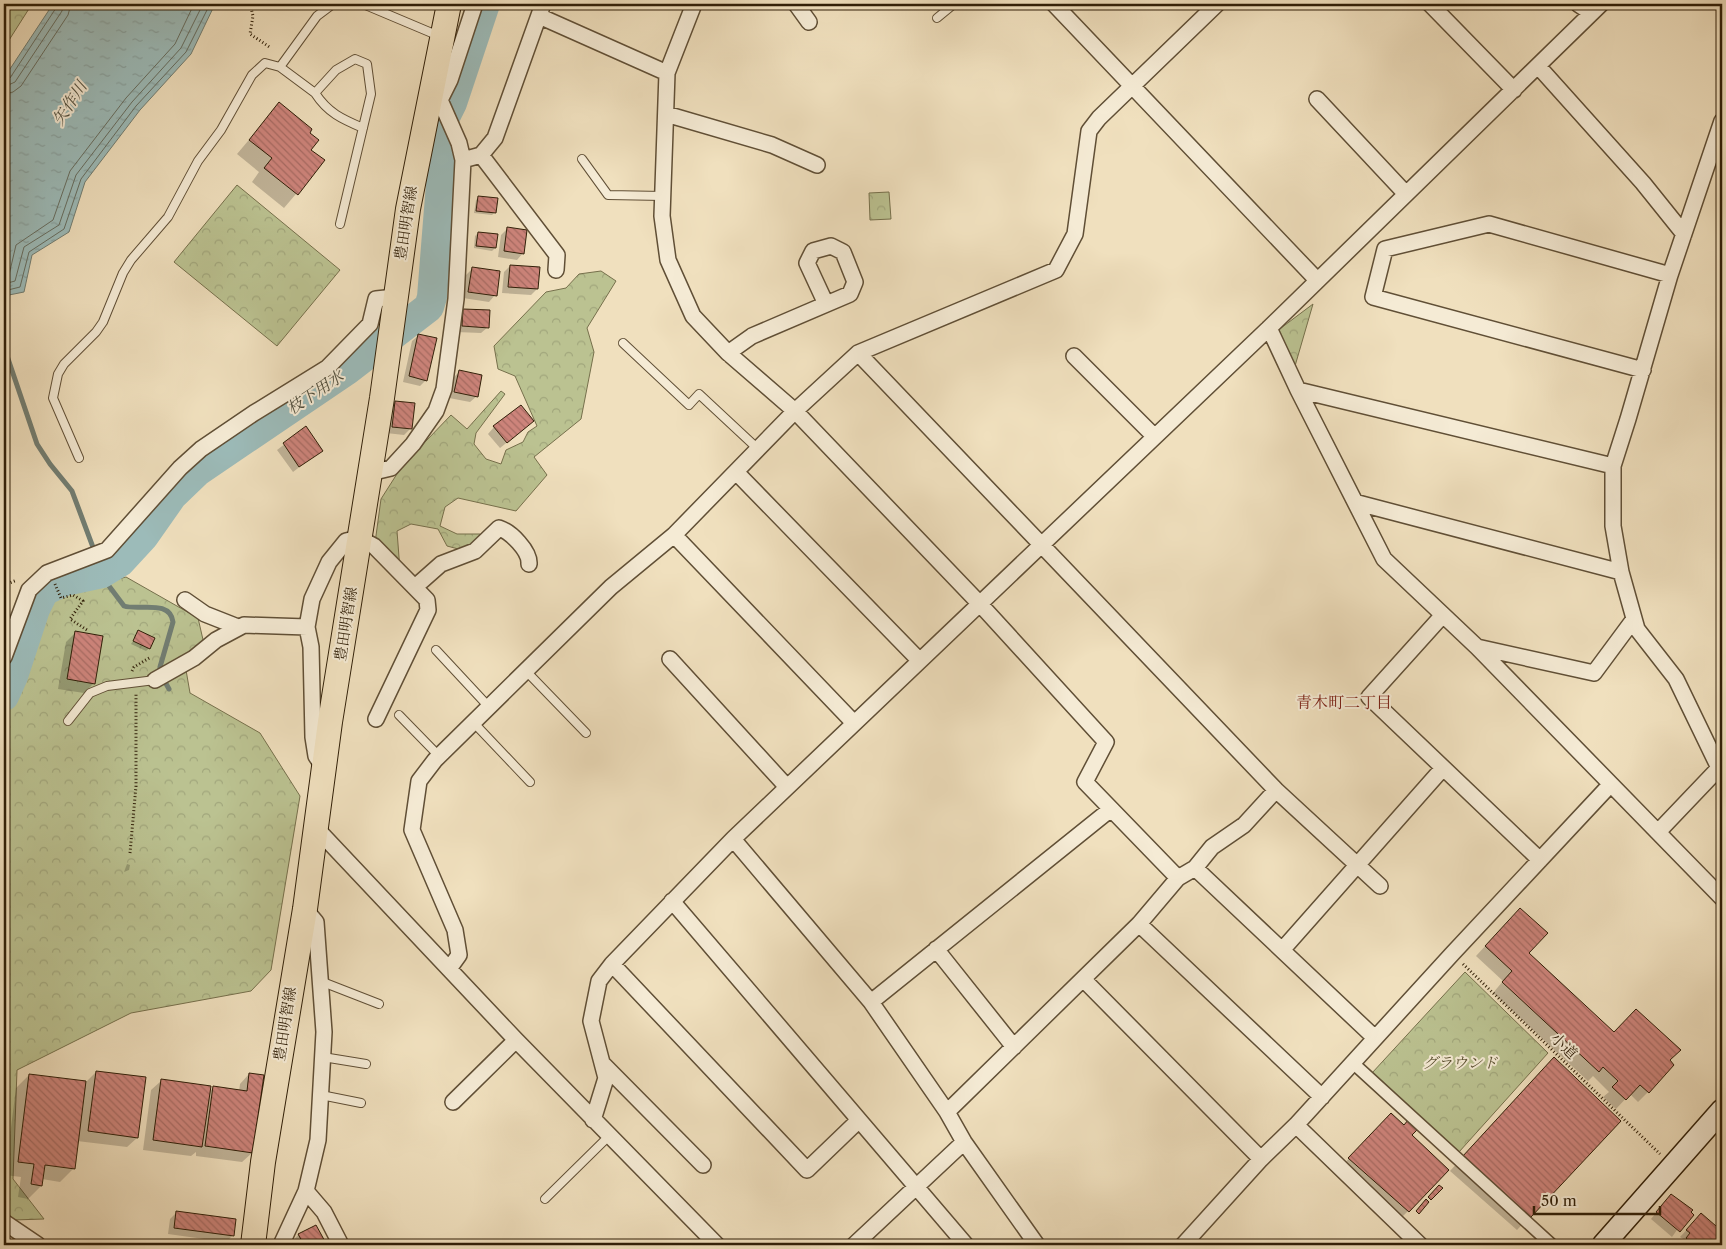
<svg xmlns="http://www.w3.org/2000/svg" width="1726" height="1249" font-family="'Libre Caslon Text','Noto Serif JP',serif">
	<defs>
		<pattern id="forest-crowns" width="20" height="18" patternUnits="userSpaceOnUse" patternTransform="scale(1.25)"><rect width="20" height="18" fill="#bbc291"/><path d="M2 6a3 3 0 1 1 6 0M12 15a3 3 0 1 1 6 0" fill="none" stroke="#a1a67c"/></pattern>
		<pattern id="water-ripples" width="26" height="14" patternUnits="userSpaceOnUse" patternTransform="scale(1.25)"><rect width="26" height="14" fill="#9cbbb9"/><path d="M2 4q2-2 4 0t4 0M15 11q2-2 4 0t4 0" fill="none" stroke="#87a09e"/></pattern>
		<pattern id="building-back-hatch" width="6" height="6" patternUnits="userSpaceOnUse" patternTransform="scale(1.25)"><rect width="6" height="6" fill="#cd847b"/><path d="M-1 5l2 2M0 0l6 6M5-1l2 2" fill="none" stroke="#a76b63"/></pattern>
	</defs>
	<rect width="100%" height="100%" fill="#f0e0be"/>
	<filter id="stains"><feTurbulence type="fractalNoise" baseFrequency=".004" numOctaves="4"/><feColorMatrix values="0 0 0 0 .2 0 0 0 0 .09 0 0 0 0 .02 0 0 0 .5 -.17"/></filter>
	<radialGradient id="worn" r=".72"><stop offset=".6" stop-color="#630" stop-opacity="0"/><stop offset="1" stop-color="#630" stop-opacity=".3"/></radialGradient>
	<path fill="url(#forest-crowns)" stroke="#76704c" d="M4 4H32L4 48Z
		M237 185 340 270 277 346 174 262Z
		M889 192 891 219 870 220 869 193Z
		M601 271 616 281 587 328 594 352 581 419 534 457 547 475 516 511 458 498 445 507 440 526 457 534H480L483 541 466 551 447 546 438 529 411 524 397 531 400 570 375 543 381 499 402 466 451 415 467 429 501 391 505 394 476 433 474 444 486 459 501 464 506 450 523 442 528 432 537 426 515 376 498 369 494 346 546 292 566 288 579 274Z
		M1313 304 1295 366 1277 331Z
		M126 577 198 618 204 644 186 670 190 693 260 733 300 796 271 970 251 991 131 1013 17 1070 13 1179 44 1219 13 1220 4 1215V714L39 608C59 576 69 589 99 584 108 583 117 579 126 577Z
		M1465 972 1548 1053 1459 1152 1372 1073Z"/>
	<path fill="url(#water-ripples)" stroke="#717d72" d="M53 4H215L191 54 140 110 85 182 69 232 32 255 24 292 4 296V78Z"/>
	<path fill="#0003" d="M279 104 308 133 310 150 324 161 284 208 252 182 259 172 237 154Z
		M479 197 495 212 492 215 474 213 476 200Z
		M507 229 523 253 517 260 498 257 501 235Z
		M478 233 495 248 492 251 474 248 475 236Z
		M510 266 537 289 531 295 502 293 504 272Z
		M472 269 495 295 489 302 463 298 466 275Z
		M463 310 488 327 481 333 456 332 457 316Z
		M419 335 426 380 420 386 403 382 412 341Z
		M459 372 477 396 470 402 449 398 453 378Z
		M396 402 410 429 404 435 386 433 389 409Z
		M494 427H526L500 448 488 434Z
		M306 428 322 450 293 472 277 450Z
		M76 632 94 683 84 693 58 689 66 642Z
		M139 632 149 648 146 651 131 644Z
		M127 864 130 865 129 870 124 872Z
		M1510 919 1527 953 1614 1033 1668 1061 1648 1092 1638 1102 1630 1094 1616 1109 1603 1097 1609 1092 1593 1076 1588 1081 1493 993 1503 981 1476 956Z
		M96 1072 137 1138 127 1147 77 1141 74 1168 60 1182 42 1179 41 1186 28 1199 18 1197 21 1177 5 1175 16 1088 29 1075 86 1082Z
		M1541 1072 1619 1121 1517 1230 1450 1171Z
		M249 1074 252 1153 242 1162 196 1156V1152L191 1156 143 1150 151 1090 161 1081 209 1092 213 1088 239 1091 240 1084Z
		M1378 1128 1411 1135 1408 1211 1395 1224 1336 1172Z
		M1681 1201 1691 1210 1672 1237 1651 1219 1665 1202 1679 1203Z
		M176 1213 233 1235 226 1242 168 1234 170 1219Z
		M1695 1221 1715 1227 1720 1223 1722 1225V1237L1715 1245H1681L1685 1240 1680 1237Z
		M315 1226 325 1245H289L298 1235Z"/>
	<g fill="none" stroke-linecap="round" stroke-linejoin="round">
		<path stroke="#666d60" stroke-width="1" d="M4 80 10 78 56 8 57 4
			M4 87 15 82 62 11 63 4
			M4 94 13 92 21 86 68 15 71 4
			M4 277 9 275 16 245 53 220 70 171 126 98 175 44 194 4
			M4 284 15 281 24 247 59 225 76 175 132 102 181 48 203 4
			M4 291 20 287 29 252 64 229 81 179 136 106 186 52 210 4"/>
		<path stroke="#717d72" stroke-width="5" d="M4 347 37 444 50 464 72 491 106 582 124 606C139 611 170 599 173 622L160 667V673L169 689"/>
		<path stroke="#9cbbb9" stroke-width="30" d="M4 696 13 676 35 609 44 591 65 581 102 573 120 562 144 536 172 496 198 471 347 370 429 307 432 297 441 184 439 129 452 103 485 4"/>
	</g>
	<path fill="url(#building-back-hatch)" stroke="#301f08" d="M279 102 312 129 310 133 319 140 311 150 325 160 298 195 264 168 272 158 249 140Z
		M478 196 498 198 496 213 476 211Z
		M507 227 527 230 524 254 504 251Z
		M478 232 498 234 496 248 476 246Z
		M510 265 540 267 538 289 508 287Z
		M472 267 500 271 497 296 468 292Z
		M463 309 490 310 489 328 462 326Z
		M418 334 437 338 427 381 409 376Z
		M459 370 482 375 478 397 454 392Z
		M395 401 415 403 412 429 392 427Z
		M521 405 534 421 507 443 493 426Z
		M306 426 323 451 299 467 283 443Z
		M138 630 155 638 150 649 133 641Z
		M75 631 103 636 95 684 67 679Z
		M1520 908 1548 933 1529 953 1614 1032 1636 1009 1681 1050 1670 1060 1674 1065 1649 1093 1640 1085 1626 1100 1612 1087 1618 1081 1603 1067 1599 1072 1502 982 1512 971 1485 946Z
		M1554 1057 1621 1121 1531 1217 1462 1157Z
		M96 1071 146 1077 138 1138 88 1131Z
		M249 1073 264 1075 253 1153 205 1146 213 1086 247 1091Z
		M29 1074 86 1081 75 1169 45 1165 42 1186 31 1184 34 1164 18 1162Z
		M161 1079 211 1086 202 1147 153 1140Z
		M1391 1113 1404 1125 1408 1120 1418 1129 1412 1135 1449 1170 1409 1212 1348 1158Z
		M1439 1185 1443 1188 1431 1200 1428 1197Z
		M1671 1194 1693 1210 1691 1212 1694 1215 1680 1232 1656 1212Z
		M1426 1199 1429 1202 1419 1214 1416 1211Z
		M176 1211 236 1219 234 1236 174 1228Z
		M1701 1213 1716 1226 1720 1221 1722 1223V1239L1717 1245H1694L1686 1238 1690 1233 1686 1230Z
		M316 1225 327 1245H304L298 1234Z"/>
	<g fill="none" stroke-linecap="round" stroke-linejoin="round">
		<g stroke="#604f36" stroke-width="10">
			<path id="service" d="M333 4 317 16 280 67 315 93 336 70 355 59 367 64 371 94 340 224
				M363 4 439 36
				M937 18 954 4
				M315 93C328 113 342 119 363 128
				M582 159 608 195 663 196
				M623 343 689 405 699 394 758 449
				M79 458 53 398 58 374 64 364 96 332 103 322 123 273 131 260 168 217 198 161 221 130 252 75 265 63 280 67
				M436 650 489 707
				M526 671 586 733
				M399 715 439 756
				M68 721 90 693 107 686 155 680
				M473 722 530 782
				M320 981 379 1004
				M323 1057 366 1064
				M321 1095 361 1103
				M545 1199 609 1136"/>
		</g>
		<g stroke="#604f36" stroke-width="14">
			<path id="pedestrian" d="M1353 1063 1552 1245"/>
		</g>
		<g stroke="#604f36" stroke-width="18">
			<path id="minor" d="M694 4 667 73 662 216 668 260 693 316 728 353 795 411 979 603 1106 742 1085 782 1178 878
				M796 4 809 22
				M1054 4 1317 280
				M1430 4 1514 90
				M1578 4 1590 12
				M539 16 667 73
				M1538 66 1643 183 1684 234
				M1317 99 1406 194
				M440 100 450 80 475 4
				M666 114 772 145 817 165
				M481 155 557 255 556 270
				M463 160 481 155 495 138 543 4
				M1269 328 1298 390 1384 559 1477 647 1722 898
				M728 353 752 336 850 294 855 282 843 252 831 246 813 251 807 263 826 304
				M858 353 1276 790 1380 886
				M1074 356 1154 436
				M1643 370 1373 297 1385 249 1489 224 1670 275
				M1298 390 1613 466
				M736 472 919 660
				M370 473 391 468 413 444 436 411 444 389 456 299 463 160 459 143 440 100 428 97
				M1358 503 1621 572
				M415 587 441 564 475 551 499 528C511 532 530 551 529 564
				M185 600 205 614 238 627
				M1442 616 1369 697 1540 860
				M1477 647 1594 673 1634 619
				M4 657 29 590 47 573 107 550 180 468 201 449 254 413 327 368 370 324 376 299 395 297
				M670 659 787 787
				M155 680 194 658 216 640 244 625 307 627
				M854 723 674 535 795 411 858 353 1056 270 1075 234 1089 131 1099 118 1217 4
				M322 765 316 756 313 737 311 647 307 627 312 599 329 562 346 541 359 538 374 546 427 600 428 610 376 719
				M316 828 516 1040 717 1245
				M1658 832 1719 768 1676 679 1637 629 1621 572 1613 526V466L1628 419 1670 275 1722 121
				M733 839 871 1002 947 1112 964 1142 1037 1245
				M1195 868 1375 1038
				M672 901 966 1245
				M1139 924 1322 1097
				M936 949 1014 1047
				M1283 949 1443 768
				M612 964 807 1170 858 1121
				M449 969 459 955 455 930 412 830 419 781 435 760 611 587 674 535
				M1084 980 1261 1159
				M871 1002 1111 809
				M604 1065 703 1165
				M453 1102 516 1040
				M947 1112 1139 924 1178 878 1195 868 1212 847 1244 825 1276 790
				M593 1120 606 1078 591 1021 599 981 612 964 733 839 1269 328 1601 4
				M306 1191 324 1212 341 1245
				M4 1222 38 1245
				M281 1245 306 1191 318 1140 324 1032 316 922 305 909
				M854 1245 964 1142
				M1183 1245 1261 1159 1296 1125
				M1420 1245 1296 1125 1452 954 1610 785"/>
		</g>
		<g stroke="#301f08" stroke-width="24">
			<path id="secondary" d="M1603 1245 1722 1110"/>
		</g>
		<g stroke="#301f08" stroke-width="26">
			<path id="primary" d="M253 1245 263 1162 305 909 330 722 382 398 408 209 449 4"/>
		</g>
		<path stroke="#301f08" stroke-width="3" stroke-dasharray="1 2.5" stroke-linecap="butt" d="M250 4 253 16 250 34 271 48
			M55 584 61 598 73 595 83 601 70 619 87 630
			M4 585 17 580
			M132 671 134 667 151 657
			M130 853 136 786V694
			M1463 964 1660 1154"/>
		<use href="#service" stroke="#f5ebd5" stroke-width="8"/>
		<use href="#pedestrian" stroke="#f5ebd5" stroke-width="11"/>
		<use href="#minor" stroke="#f5ebd5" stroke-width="15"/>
		<use href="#secondary" stroke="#f5ebd5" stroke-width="21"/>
		<use href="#primary" stroke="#f0e0be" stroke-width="24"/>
	</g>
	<g text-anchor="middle" stroke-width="4" stroke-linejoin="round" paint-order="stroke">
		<g font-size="15" fill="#301f08" stroke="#f5ebd5">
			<text transform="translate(406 223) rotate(-81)" y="5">豊田明智線</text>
			<text transform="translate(346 624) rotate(-81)" y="5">豊田明智線</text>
			<text transform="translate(285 1024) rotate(-81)" y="5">豊田明智線</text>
			<text transform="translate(1564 1046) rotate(44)" y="5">小道</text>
		</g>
		<g font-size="15" font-style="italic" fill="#5a5031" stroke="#f5ebd5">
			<text x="1460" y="1068">グラウンド</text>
		</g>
		<g font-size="16" font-style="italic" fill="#504e3d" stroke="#f5ebd5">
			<text transform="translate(69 103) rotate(-57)" y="6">矢作川</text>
			<text transform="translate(315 392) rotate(-34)" y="6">枝下用水</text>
		</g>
		<g font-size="16" fill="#7a1f14" stroke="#f5ebd5">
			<text x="1344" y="708">青木町二丁目</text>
		</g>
	</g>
	<rect width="1726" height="1249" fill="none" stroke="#f0e0be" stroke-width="20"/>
	<rect x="5" y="5" width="1716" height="1239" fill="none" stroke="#301f08" stroke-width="2.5"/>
	<rect x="10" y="10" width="1706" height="1229" fill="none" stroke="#301f08"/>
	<path d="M1534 1206v8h126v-8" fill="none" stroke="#301f08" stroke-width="2.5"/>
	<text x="1541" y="1206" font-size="15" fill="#301f08" stroke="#f5ebd5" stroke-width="4" paint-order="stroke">50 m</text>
	<rect width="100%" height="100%" filter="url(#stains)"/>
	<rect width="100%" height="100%" fill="url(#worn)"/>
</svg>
